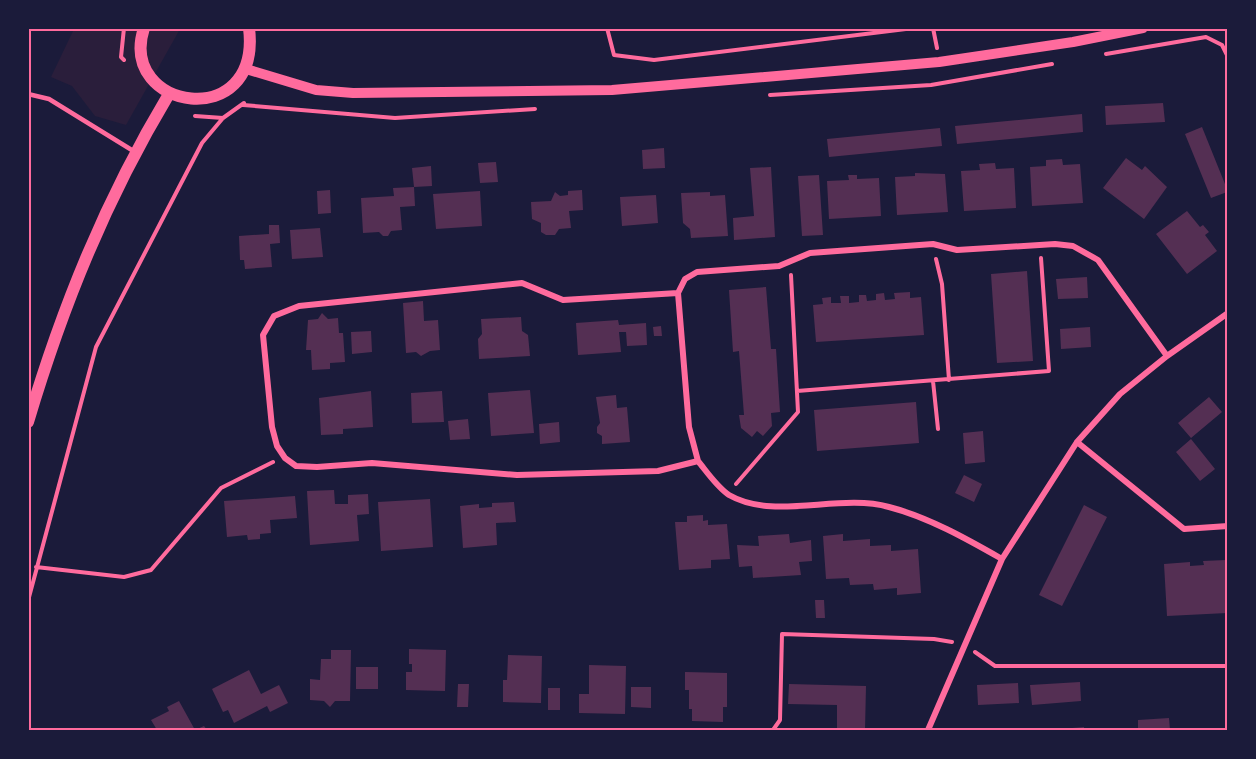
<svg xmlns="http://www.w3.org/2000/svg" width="1256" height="759" font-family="Merriweather,serif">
	<rect width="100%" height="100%" fill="#1b1b3a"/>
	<path fill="#2a1e3b" d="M74 29H180L126 125 95 116 72 86 51 77Z"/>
	<path fill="#542f53" d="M1163 103 1165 122 1106 125 1105 106Z
		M1082 114 1083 132 957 144 955 126Z
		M1202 127 1227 189V192L1211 198 1185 134Z
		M940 128 942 146 829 157 827 139Z
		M664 148 665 168 643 169 642 150Z
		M1126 158 1142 170 1145 166 1167 187 1144 219 1103 188Z
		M1062 159 1063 165 1080 164 1083 203 1032 206 1030 167 1046 166V160Z
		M496 162 498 182 480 183 478 163Z
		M995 163 996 169 1014 168 1016 208 964 211 961 171 980 170 979 164Z
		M431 166 432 186 414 187 415 206 400 207 402 230 391 231 388 236H383L379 232 363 233 361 198 394 196 393 188 414 187 412 168Z
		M771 167 775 237 734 240 733 218 754 216 750 168Z
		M915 173 945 174 948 212 897 215 895 177 915 176Z
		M819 175 823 235 802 236 798 176Z
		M848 175H857V179L879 178 881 216 829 219 827 181 849 180Z
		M330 190 331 213 318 214 317 191Z
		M582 190 583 210 569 211 571 228 559 229 555 235H546L541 232V223L532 219 531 202 551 201 555 192 560 196 568 195V191Z
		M480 191 482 226 436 229 433 194Z
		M710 192V196L725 195 728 236 691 238 690 229 683 223 681 193Z
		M656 195 658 223 622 226 620 197Z
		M1187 211 1200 227 1203 225 1209 232 1205 235 1217 251 1187 274 1156 234Z
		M269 225H279L280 243 270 244 272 267 245 269 244 260H240L239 236 269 234Z
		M320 228 323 257 292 259 290 230Z
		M1027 271 1033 361 997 363 991 274Z
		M1087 277 1088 298 1058 299 1056 279Z
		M766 287 771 349H776L780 412 771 413 772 426 763 436 757 431 752 437 741 428 739 415H744L739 351 733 352 729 290Z
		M910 292V298L921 297 924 335 816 342 813 305 823 304 822 298 831 297V303H841L840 296H849V303L859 302V295H866L867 301 876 300V294L884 293 885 300 895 299 894 293Z
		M423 301 424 321 438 320 440 350 430 351 421 356 416 352 406 353 403 303Z
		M322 313 328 319 338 318 339 333H343L345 362 330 363V369L312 370 311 350H306L308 320 318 319Z
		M521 317 522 331 528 335 530 356 479 359 478 339 482 334 481 319Z
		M618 320 619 325 646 323 647 345 627 346 626 332H619L621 352 578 355 576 323Z
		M661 326 662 336H654L653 327Z
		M1090 327 1091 347 1061 349 1060 329Z
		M371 331 372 352 352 354 351 332Z
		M530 390 534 433 491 436 488 393Z
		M371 391 373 427 343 429V434L321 435 319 398Z
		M442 391 444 422 412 423 411 393Z
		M616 395 617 408 627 407 630 442 602 444V436L597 433V427L600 423 596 397Z
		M1209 397 1222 412 1191 438 1178 423Z
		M916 402 919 443 817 451 814 410Z
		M468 419 470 439 450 440 448 421Z
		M559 422 560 442 540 444 539 424Z
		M983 431 985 462 965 464 963 433Z
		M1191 439 1215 469 1200 481 1176 452Z
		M964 475 982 484 974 502 955 493Z
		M334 490 335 504H348V495L368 494 369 514 357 515 359 541 310 545 307 491Z
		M295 496 297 518 270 520 271 533 260 534V539L248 540 247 535 227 537 224 501Z
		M430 499 433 547 381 551 378 502Z
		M514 502 516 522 496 523 497 545 463 548 460 506 479 504V508L492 507V503Z
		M1084 505 1107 517 1062 606 1039 595Z
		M703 515V521L708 520V525L727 524 730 559 711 560V568L679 570 675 522H687V516Z
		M789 534 790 543 811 540 812 561 799 562 801 575 753 578 752 566 739 567 737 545 759 546 758 536Z
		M843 534V541L870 539V546L891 545V551L918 549 921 593 897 595V588L874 590 873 584 850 585 849 578 826 579 823 536Z
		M1226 560 1227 613 1167 616 1164 564 1190 562V566L1204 565 1203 561Z
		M815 600H824L825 618H816Z
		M409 649 446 650 445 691 406 690V672H412V664H409Z
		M331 650H351L350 701H335L330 707 324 701 310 700V679L320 680 321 659H331Z
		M508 655 542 656 541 703 503 702V680H507Z
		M589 665 626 666 625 714 579 713V694H589Z
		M356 667H378V689H356Z
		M249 670 261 694 279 685 288 703 270 712 267 706 234 723 228 710 223 712 212 689Z
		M685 672 727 673V707H723V722L692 721V709H689V690H685Z
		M1080 682 1081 701 1032 705 1030 685Z
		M1018 683 1019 703 978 705 977 685Z
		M458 684H469L468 707H457Z
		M789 684 866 686 865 730H837V705L788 704Z
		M631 687H651V708L631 707Z
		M548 688H560V710H548Z
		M179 701 195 730 204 726 207 730H157L151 720 169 711 167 707Z
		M1169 718 1170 730H1138V720Z
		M1084 727V730H1060V729Z"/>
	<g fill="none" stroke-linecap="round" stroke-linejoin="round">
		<path stroke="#ff6b9d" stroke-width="4" d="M607 28 614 55 654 60 914 28
			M933 28 937 48
			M1106 54 1206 37 1222 45 1228 57
			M124 60 121 57 124 28
			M770 95 931 85 1052 64
			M243 105 395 118 535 109
			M195 116 223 118
			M936 259 942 284 949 380
			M933 381 938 429
			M797 391 1049 371 1041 258
			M736 484 798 412 791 275
			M36 567 124 577 151 570 221 488 273 462
			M28 601 96 347 202 143 223 118 244 103
			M975 652 995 666H1228
			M773 730 780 720 782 634 934 639 952 642"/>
		<path stroke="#ff6b9d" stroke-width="4.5" d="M28 94 49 99 135 152"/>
		<path stroke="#ff6b9d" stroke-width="6" d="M678 293 689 427 698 461
			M1077 442 1184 529 1228 526
			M1002 559C967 539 928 517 889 507 839 493 774 521 729 495 717 487 707 472 698 461L658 471 517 475 372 463 317 467 296 466 285 458 277 446 272 427 263 335 274 316 299 306 522 283 563 300 678 293 685 279 697 272 779 266 810 253 933 244 957 250 1055 244 1073 246 1098 260 1167 356
			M928 730 1002 559 1077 442 1120 394 1167 356 1228 313"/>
		<path stroke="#ff6b9d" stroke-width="10" d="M246 69 316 90 353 93 612 90 939 62 1073 42 1143 28"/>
		<path stroke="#ff6b9d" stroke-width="12" d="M144 28C117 111 262 133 249 28
			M28 422C63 305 106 199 169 94"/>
	</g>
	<rect width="1256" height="759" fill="none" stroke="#1b1b3a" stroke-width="60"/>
	<rect x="30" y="30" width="1196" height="699" fill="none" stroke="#ff6b9d" stroke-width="2"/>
</svg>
